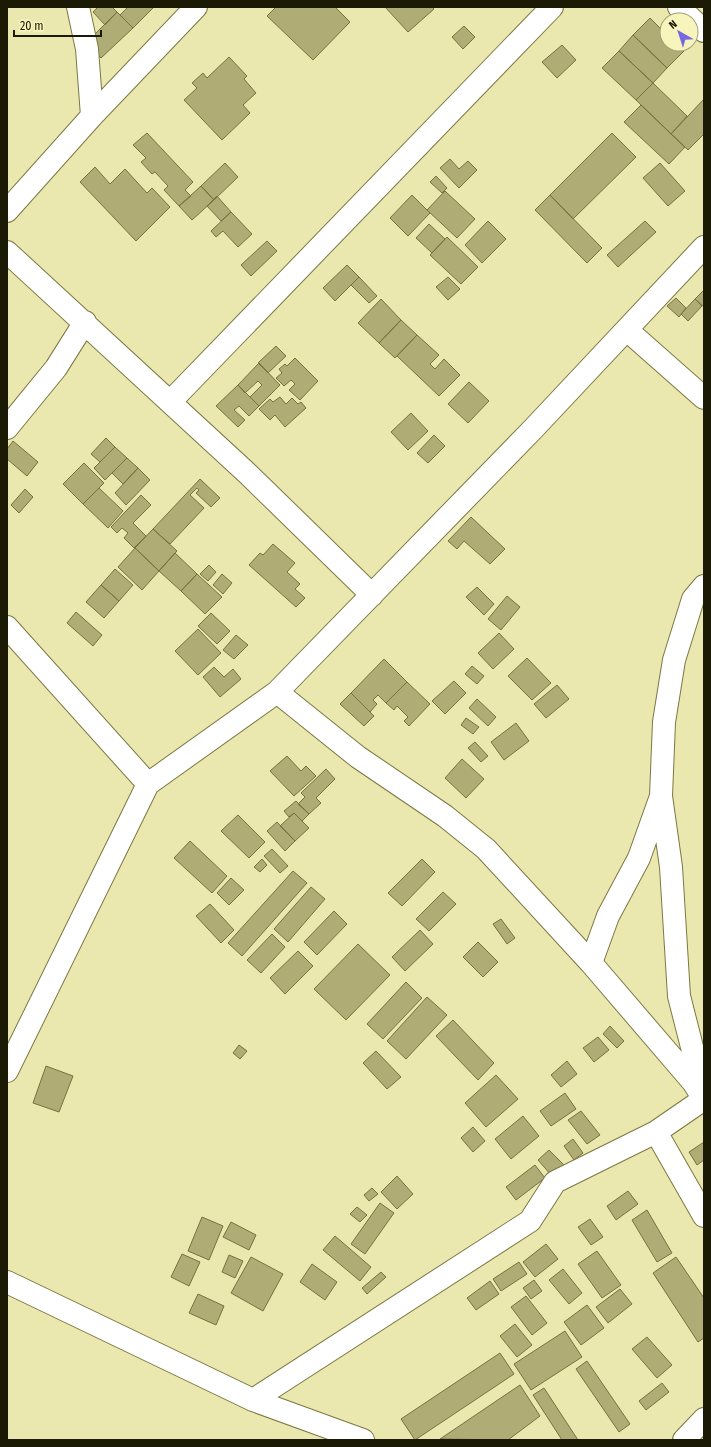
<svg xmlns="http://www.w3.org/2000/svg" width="711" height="1447" font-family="'Fira Sans Condensed',sans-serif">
	<rect width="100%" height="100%" fill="#ebe8af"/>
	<path fill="#b0ac76" stroke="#75723d" d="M98 7H112L117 12 105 25 93 12Z
		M128 7H154L133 28 120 15Z
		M276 7H335L350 22 313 60 267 16Z
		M385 7H432L434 9 408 32Z
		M117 12 133 28 101 58 86 43Z
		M650 18 667 35V44H677L684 51 667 68 633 35Z
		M464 26 475 37 463 49 452 37Z
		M633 35 667 68 653 83 619 51Z
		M562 45 576 60 557 78 542 62Z
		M619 51 653 83 636 100 602 68Z
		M229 57 247 76 244 79 256 93 243 105 250 113 222 140 184 100 197 88 192 83 203 73 207 78Z
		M653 83 687 116 671 134 636 100Z
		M704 99V134L688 150 671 134Z
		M641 105 685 147 669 164 624 122Z
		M147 133 193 182 185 190 191 196 179 206 164 190 168 186 155 172 152 174 141 162 146 158 133 145Z
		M612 133 636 157 573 219 550 195Z
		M450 159 459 169 468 161 477 170 459 188 440 168Z
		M225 163 238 177 214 200 201 186Z
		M660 163 685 191 668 206 643 178Z
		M95 167 110 184 125 169 147 193 152 188 170 207 136 241 80 182Z
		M436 176 447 188 442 193 430 182Z
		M201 186 214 200 192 220 179 206Z
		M445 191 475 219 457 238 427 210Z
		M412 195 430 213 408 236 390 218Z
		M550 195 602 248 587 263 535 210Z
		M217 196 231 212 221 221 207 206Z
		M231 212 252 234 238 247 223 231 216 237 211 231Z
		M488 221 506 239 482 263 465 245Z
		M645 221 656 232 618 267 607 255Z
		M429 224 445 239 432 253 416 238Z
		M447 237 478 267 461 284 430 255Z
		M267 241 277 251 251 276 241 265Z
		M347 265 359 277 335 301 323 288Z
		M359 277 377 296 369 303 351 285Z
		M448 277 460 289 448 300 436 287Z
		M704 290V307L695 299Z
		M676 298 686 308 679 317 667 306Z
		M381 299 401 320 379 343 358 323Z
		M695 299 702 306 688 321 681 314Z
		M401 320 417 335 395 358 379 343Z
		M417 335 439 355 430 364 435 369 444 359 460 375 439 396 397 356Z
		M276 346 286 356 268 373 258 363Z
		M295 358 318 381 300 400 289 390 295 384 291 380 284 386 276 378 282 373 279 369 285 364 287 366Z
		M259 363 280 385 259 406 250 397 262 385 258 381 245 393 238 385Z
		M469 382 489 401 468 423 448 404Z
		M238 385 259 406 249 416 239 406 234 410 245 420 238 427 216 406Z
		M280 397 286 404 292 398 298 404 301 402 306 408 285 427 275 415 270 420 259 409 270 399 273 402Z
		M411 413 428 431 408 450 391 432Z
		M434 435 445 446 428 463 417 453Z
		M106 438 115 447 100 462 91 454Z
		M13 441 38 462 27 476 7 459V449Z
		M115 447 127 458 105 480 94 468Z
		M127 458 138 468 123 484 112 473Z
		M84 463 104 483 83 504 63 484Z
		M138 468 150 480 126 505 115 493Z
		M200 479 220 498 211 507 196 493 199 490 197 488 190 495 204 508 170 544 153 529Z
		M99 488 123 511 108 528 83 504Z
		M25 489 33 497 19 513 11 505Z
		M141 495 151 505 133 523 146 536 134 548 124 538 128 533 122 528 117 533 111 527Z
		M471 517 505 549 490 564 464 541 457 549 448 541Z
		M153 529 177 551 159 571 135 548Z
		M273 544 295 563 287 572 300 584 295 589 305 598 296 607 249 565 260 553 263 555Z
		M135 548 159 571 142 590 118 567Z
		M175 553 197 574 181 591 159 571Z
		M209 565 216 572 208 581 200 574Z
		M115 569 133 585 119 601 101 585Z
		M197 574 222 597 205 614 181 591Z
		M222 574 232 583 223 594 213 585Z
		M101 585 119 601 104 618 86 602Z
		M477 587 494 604 484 615 466 597Z
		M507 596 520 607 501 630 488 619Z
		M76 612 102 635 93 646 67 623Z
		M211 613 230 631 217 644 198 626Z
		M198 629 221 653 198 675 175 651Z
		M499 633 514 649 493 669 478 653Z
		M236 635 248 645 234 659 223 650Z
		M527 658 551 683 532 700 508 676Z
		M384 659 407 682 386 703 378 695 373 700 377 704 370 712 351 693Z
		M472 666 484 676 477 684 465 674Z
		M214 667 224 677 233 669 241 679 220 697 203 677Z
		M454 681 466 693 445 714 432 701Z
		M407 682 430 704 409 726 404 721 408 717 397 706 394 710 386 703Z
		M557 685 569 699 546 718 534 704Z
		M351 693 374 716 364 726 340 704Z
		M477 699 496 717 488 726 469 708Z
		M466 718 479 727 473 734 461 725Z
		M516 723 529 741 504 760 491 742Z
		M475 742 488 756 481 762 468 748Z
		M287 756 301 771 306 766 316 776 294 796 270 771Z
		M462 759 484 779 466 798 445 778Z
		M326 769 335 779 316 798 321 803 309 814 298 804 305 797 301 793Z
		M296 801 309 814 302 821 294 813 289 817 284 811Z
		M294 813 309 828 295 841 280 826Z
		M238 815 265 842 249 858 221 831Z
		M277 822 295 841 285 851 267 831Z
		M190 841 227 876 212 893 174 858Z
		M272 849 288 866 280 873 264 856Z
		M262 859 267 865 260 872 254 867Z
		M422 859 435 872 402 906 388 893Z
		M293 871 307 883 242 956 228 943Z
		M231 878 244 890 229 905 217 893Z
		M311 887 325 899 288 942 274 929Z
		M443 892 456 904 429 931 416 919Z
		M210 904 234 930 221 943 196 916Z
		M334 911 347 924 317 955 304 942Z
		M501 919 515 938 507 944 493 924Z
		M420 930 433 944 405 971 392 957Z
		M272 934 285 947 261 973 247 960Z
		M478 942 498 962 483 977 463 957Z
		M358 944 390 975 346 1020 314 989Z
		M298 951 313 966 285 994 270 978Z
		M406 982 422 998 383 1039 367 1024Z
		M427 997 447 1015 406 1059 387 1041Z
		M453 1020 494 1063 478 1080 436 1036Z
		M610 1026 624 1041 617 1048 603 1034Z
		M598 1037 609 1050 594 1062 583 1048Z
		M239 1045 247 1051 240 1059 233 1053Z
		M376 1051 401 1077 387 1089 363 1063Z
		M567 1061 577 1074 561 1087 551 1075Z
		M46 1066 73 1076 59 1112 33 1103Z
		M496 1075 518 1099 486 1127 465 1103Z
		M565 1093 576 1109 551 1126 540 1111Z
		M581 1111 600 1135 587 1144 568 1120Z
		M523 1116 539 1136 511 1159 495 1139Z
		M473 1127 485 1141 473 1152 461 1138Z
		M573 1139 583 1153 574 1160 564 1146Z
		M704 1142V1160L697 1165 689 1152Z
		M549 1150 564 1165 552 1176 538 1160Z
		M535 1165 545 1178 516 1200 506 1187Z
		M397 1176 413 1194 397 1209 381 1192Z
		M372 1188 378 1194 369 1201 364 1195Z
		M628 1191 638 1204 616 1220 607 1206Z
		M380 1203 394 1213 365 1254 351 1244Z
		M357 1207 367 1215 360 1222 350 1214Z
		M647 1210 672 1253 657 1262 632 1220Z
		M202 1217 223 1226 209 1260 188 1251Z
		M590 1219 603 1237 591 1245 578 1227Z
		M231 1222 256 1235 249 1250 223 1237Z
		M335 1236 371 1267 360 1281 323 1250Z
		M546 1244 558 1259 535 1277 523 1262Z
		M597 1251 621 1285 602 1298 578 1264Z
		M182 1254 200 1262 189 1286 171 1277Z
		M229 1255 243 1261 235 1278 222 1272Z
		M251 1257 283 1274 263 1311 231 1293Z
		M676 1257 704 1298V1338L698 1342 653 1273Z
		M519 1262 527 1274 501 1291 493 1279Z
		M312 1264 337 1282 325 1300 300 1282Z
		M563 1269 582 1293 569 1304 549 1280Z
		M381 1272 386 1277 367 1294 362 1288Z
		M534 1280 542 1291 531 1299 523 1288Z
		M490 1281 499 1294 476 1310 467 1298Z
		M620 1289 632 1304 608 1323 596 1307Z
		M198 1294 224 1306 216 1325 189 1313Z
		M526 1296 547 1323 532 1335 511 1307Z
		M587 1305 604 1328 581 1345 564 1322Z
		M515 1324 532 1345 517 1357 500 1336Z
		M565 1331 582 1357 531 1390 514 1364Z
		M647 1337 672 1365 657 1378 632 1349Z
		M500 1353 514 1374 415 1440 401 1419Z
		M587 1361 630 1424 619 1432 576 1369Z
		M662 1383 669 1392 646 1410 639 1401Z
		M520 1385 540 1416 508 1440 440 1439Z
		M544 1388 578 1440H562L533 1395Z"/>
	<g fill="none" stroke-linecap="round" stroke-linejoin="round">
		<g stroke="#7b7843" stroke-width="24">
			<path id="minor" d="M78 7 87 49 92 116
				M679 7 704 31
				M7 211 92 116 196 7
				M7 252 248 474 372 595
				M627 330 704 398
				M170 402 552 7
				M7 428 56 368 85 322
				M7 627 148 784 277 692 534 428 704 247
				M277 692 358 757 445 816 486 849 591 963 693 1082 704 1099
				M591 963 608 916 639 858 660 799
				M7 1071 148 784
				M693 1082V1051L679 996 671 867 661 796 664 722 674 660 693 599 704 586
				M656 1132 704 1216
				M7 1282 253 1400 363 1440
				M253 1400 530 1221 555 1182 656 1132 704 1099
				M684 1440 704 1419"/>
		</g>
		<use href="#minor" stroke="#fff" stroke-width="22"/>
	</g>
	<rect width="711" height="1447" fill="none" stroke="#1b1a04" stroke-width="16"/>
	<g transform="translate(679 32) rotate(321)"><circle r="19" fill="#f8f5bc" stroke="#a09d72"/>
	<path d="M0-3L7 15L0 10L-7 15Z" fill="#7667e2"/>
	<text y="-6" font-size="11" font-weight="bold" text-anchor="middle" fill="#1b1a04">N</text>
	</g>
	<path d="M14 30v6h87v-6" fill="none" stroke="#1b1a04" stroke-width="2"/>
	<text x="20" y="30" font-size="12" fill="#1b1a04" stroke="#f8f5bc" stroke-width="3" paint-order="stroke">20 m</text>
</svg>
